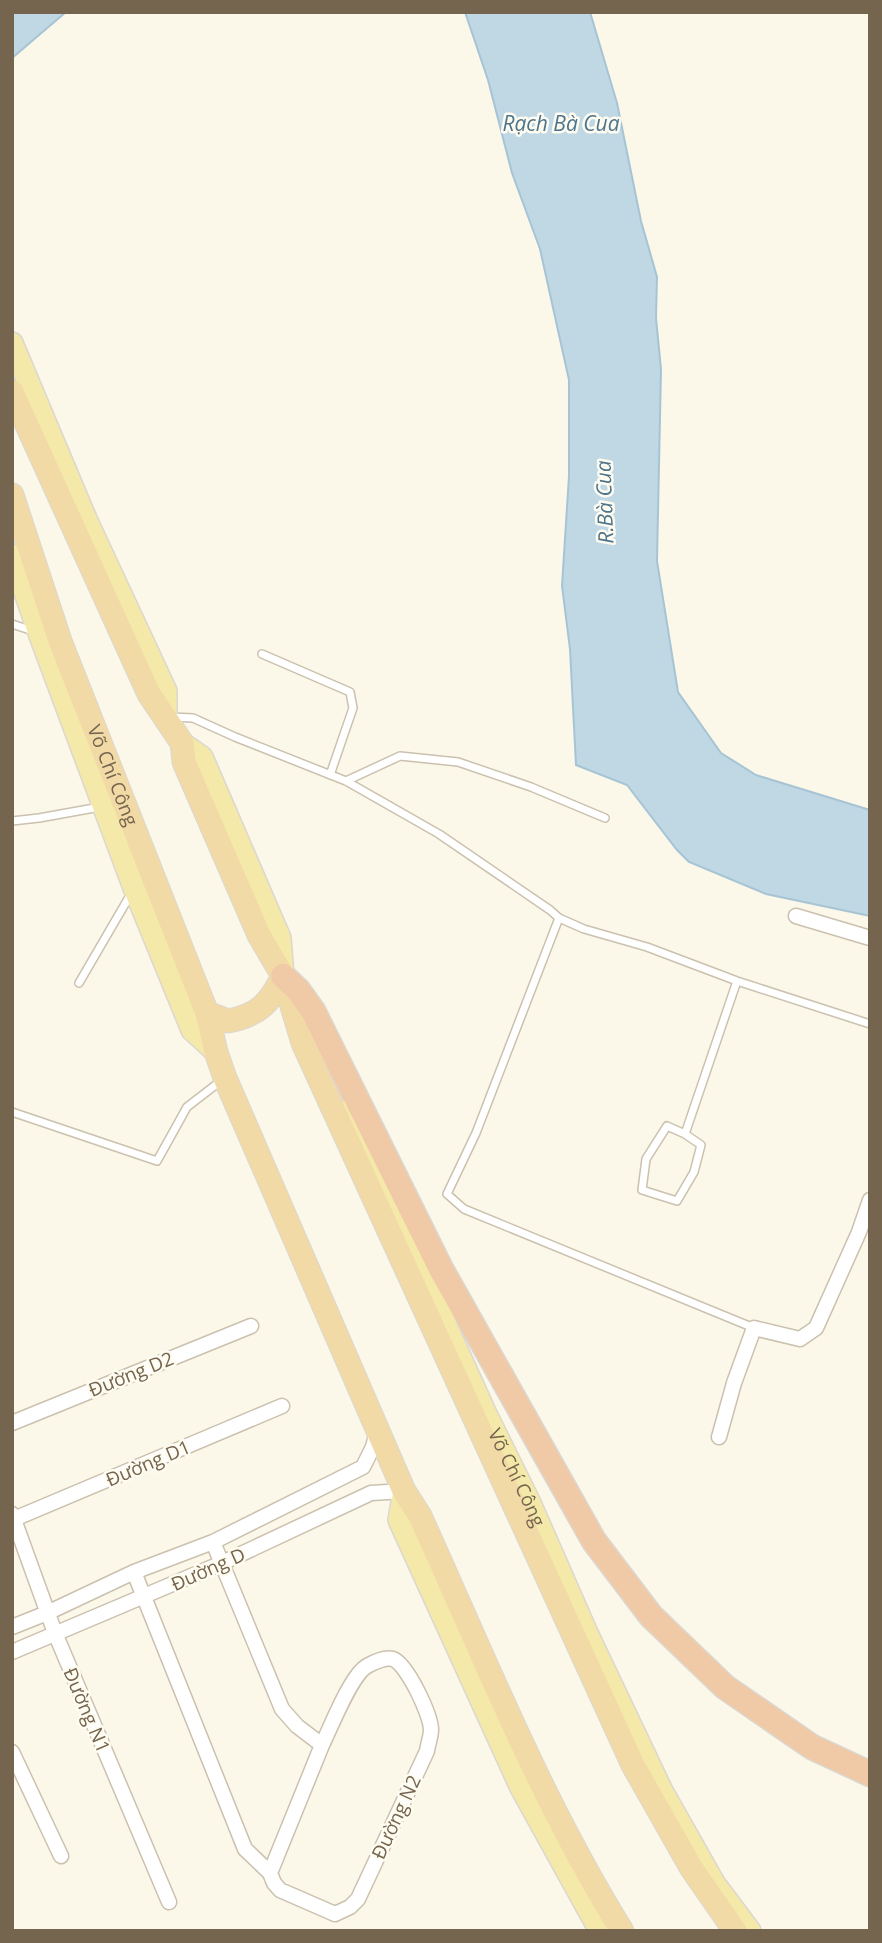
<svg xmlns="http://www.w3.org/2000/svg" width="882" height="1943" font-family="'Open Sans',sans-serif">
	<rect width="100%" height="100%" fill="#fbf8ea"/>
	<path fill="#c0d7e4" stroke="#a7c4d5" stroke-width="2" d="M12 12H66L12 58Z
		M465 12H590L617 103 641 221 657 277 656 318 661 369 657 561 678 692 721 753 756 775 870 810V916L766 894 689 862 677 850 627 785 576 765 570 649 562 586 569 476V380L540 249 512 173 488 80Z"/>
	<g fill="none" stroke-linecap="round" stroke-linejoin="round">
		<g stroke="#cbc1ae" stroke-width="10">
			<path id="service" d="M12 624 33 631
				M262 654 350 692 353 708 330 775
				M171 717 193 718 235 737 346 781 439 834 550 910 559 918 584 929 647 947 737 981 870 1024
				M346 781 400 756 458 762 531 787 605 818
				M12 821 39 818 100 807
				M559 918 476 1133 447 1194 464 1209 754 1328
				M79 983 132 892
				M12 1112 157 1161 187 1107 222 1080
				M667 1126 685 1134 701 1145 694 1172 677 1201 642 1190 646 1159Z
				M685 1134 737 981"/>
		</g>
		<g stroke="#cbc1ae" stroke-width="17">
			<path id="minor" d="M796 916 870 938
				M12 1423 251 1326
				M719 1437 734 1383 754 1328 800 1339 816 1328 859 1232 870 1200
				M12 1514 55 1633 169 1902
				M14 1519 282 1406
				M134 1572 245 1849 270 1873 274 1883 280 1890 335 1914 350 1907 358 1899 427 1751C428 1744 431 1736 431 1730 431 1715 407 1664 393 1659 386 1657 374 1662 367 1666 351 1675 331 1727 322 1745L297 1726 282 1709 213 1542
				M12 1627 47 1613 134 1572 213 1542 363 1467 373 1447 377 1431
				M12 1652 222 1563 371 1493 404 1491
				M12 1752 61 1856
				M270 1873 322 1745"/>
		</g>
		<g stroke="#dbd7d1" stroke-width="24">
			<g id="primary">
				<path d="M12 343 86 519 166 691V717"/>
				<path d="M12 555 39 633 134 888 192 1030 216 1052"/>
				<path d="M182 743 202 757 280 938 283 976"/>
				<path id="s1" d="M349 1110 485 1412 530 1503 587 1633 662 1791 714 1883 750 1931"/>
				<path d="M404 1491 399 1520 521 1788 600 1931"/>
			</g>
		</g>
		<g stroke="#dbd7d1" stroke-width="25">
			<g id="trunk">
				<path d="M12 392 149 694 182 743 184 762 259 935 283 976 303 1043 633 1765 692 1869 735 1931"/>
				<path id="s2" d="M12 495 60 641 207 1013 216 1052 225 1078 404 1491 420 1516C483 1655 541 1801 622 1931"/>
				<path d="M207 1013 228 1021C259 1015 270 1003 283 976"/>
			</g>
		</g>
		<g stroke="#dbd7d1" stroke-width="27">
			<path id="motorway" d="M283 976 298 990 313 1011 441 1269 594 1541 651 1616 725 1687 812 1747 870 1774"/>
		</g>
		<use href="#service" stroke="#fff" stroke-width="7"/>
		<use href="#minor" stroke="#fff" stroke-width="14"/>
		<use href="#primary" stroke="#f4e9a8" stroke-width="21"/>
		<use href="#trunk" stroke="#f2daa7" stroke-width="23"/>
		<use href="#motorway" stroke="#f0caa6" stroke-width="24"/>
	</g>
	<g text-anchor="middle" stroke-width="5" stroke-linejoin="round" paint-order="stroke">
		<g font-size="19" fill="#75654f" stroke="#fefcf1">
			<text dy="7" stroke="none"><textPath href="#s2" startOffset="298">Võ Chí Công</textPath></text>
			<text transform="translate(131 1374) rotate(-22)" y="7">Đường D2</text>
			<text transform="translate(148 1463) rotate(-23)" y="7">Đường D1</text>
			<text dy="7" stroke="none"><textPath href="#s1" startOffset="404">Võ Chí Công</textPath></text>
			<text transform="translate(208 1569) rotate(-24)" y="7">Đường D</text>
			<text transform="translate(87 1710) rotate(67)" y="7">Đường N1</text>
			<text transform="translate(396 1817) rotate(-65)" y="7">Đường N2</text>
		</g>
		<g font-size="21" font-style="italic" fill="#4d748d" stroke="#fefcf1">
			<text x="561" y="131">Rạch Bà Cua</text>
			<text transform="translate(605 502) rotate(-92)" y="7">R.Bà Cua</text>
		</g>
	</g>
	<rect width="882" height="1943" fill="none" stroke="#75654f" stroke-width="28"/>
</svg>
